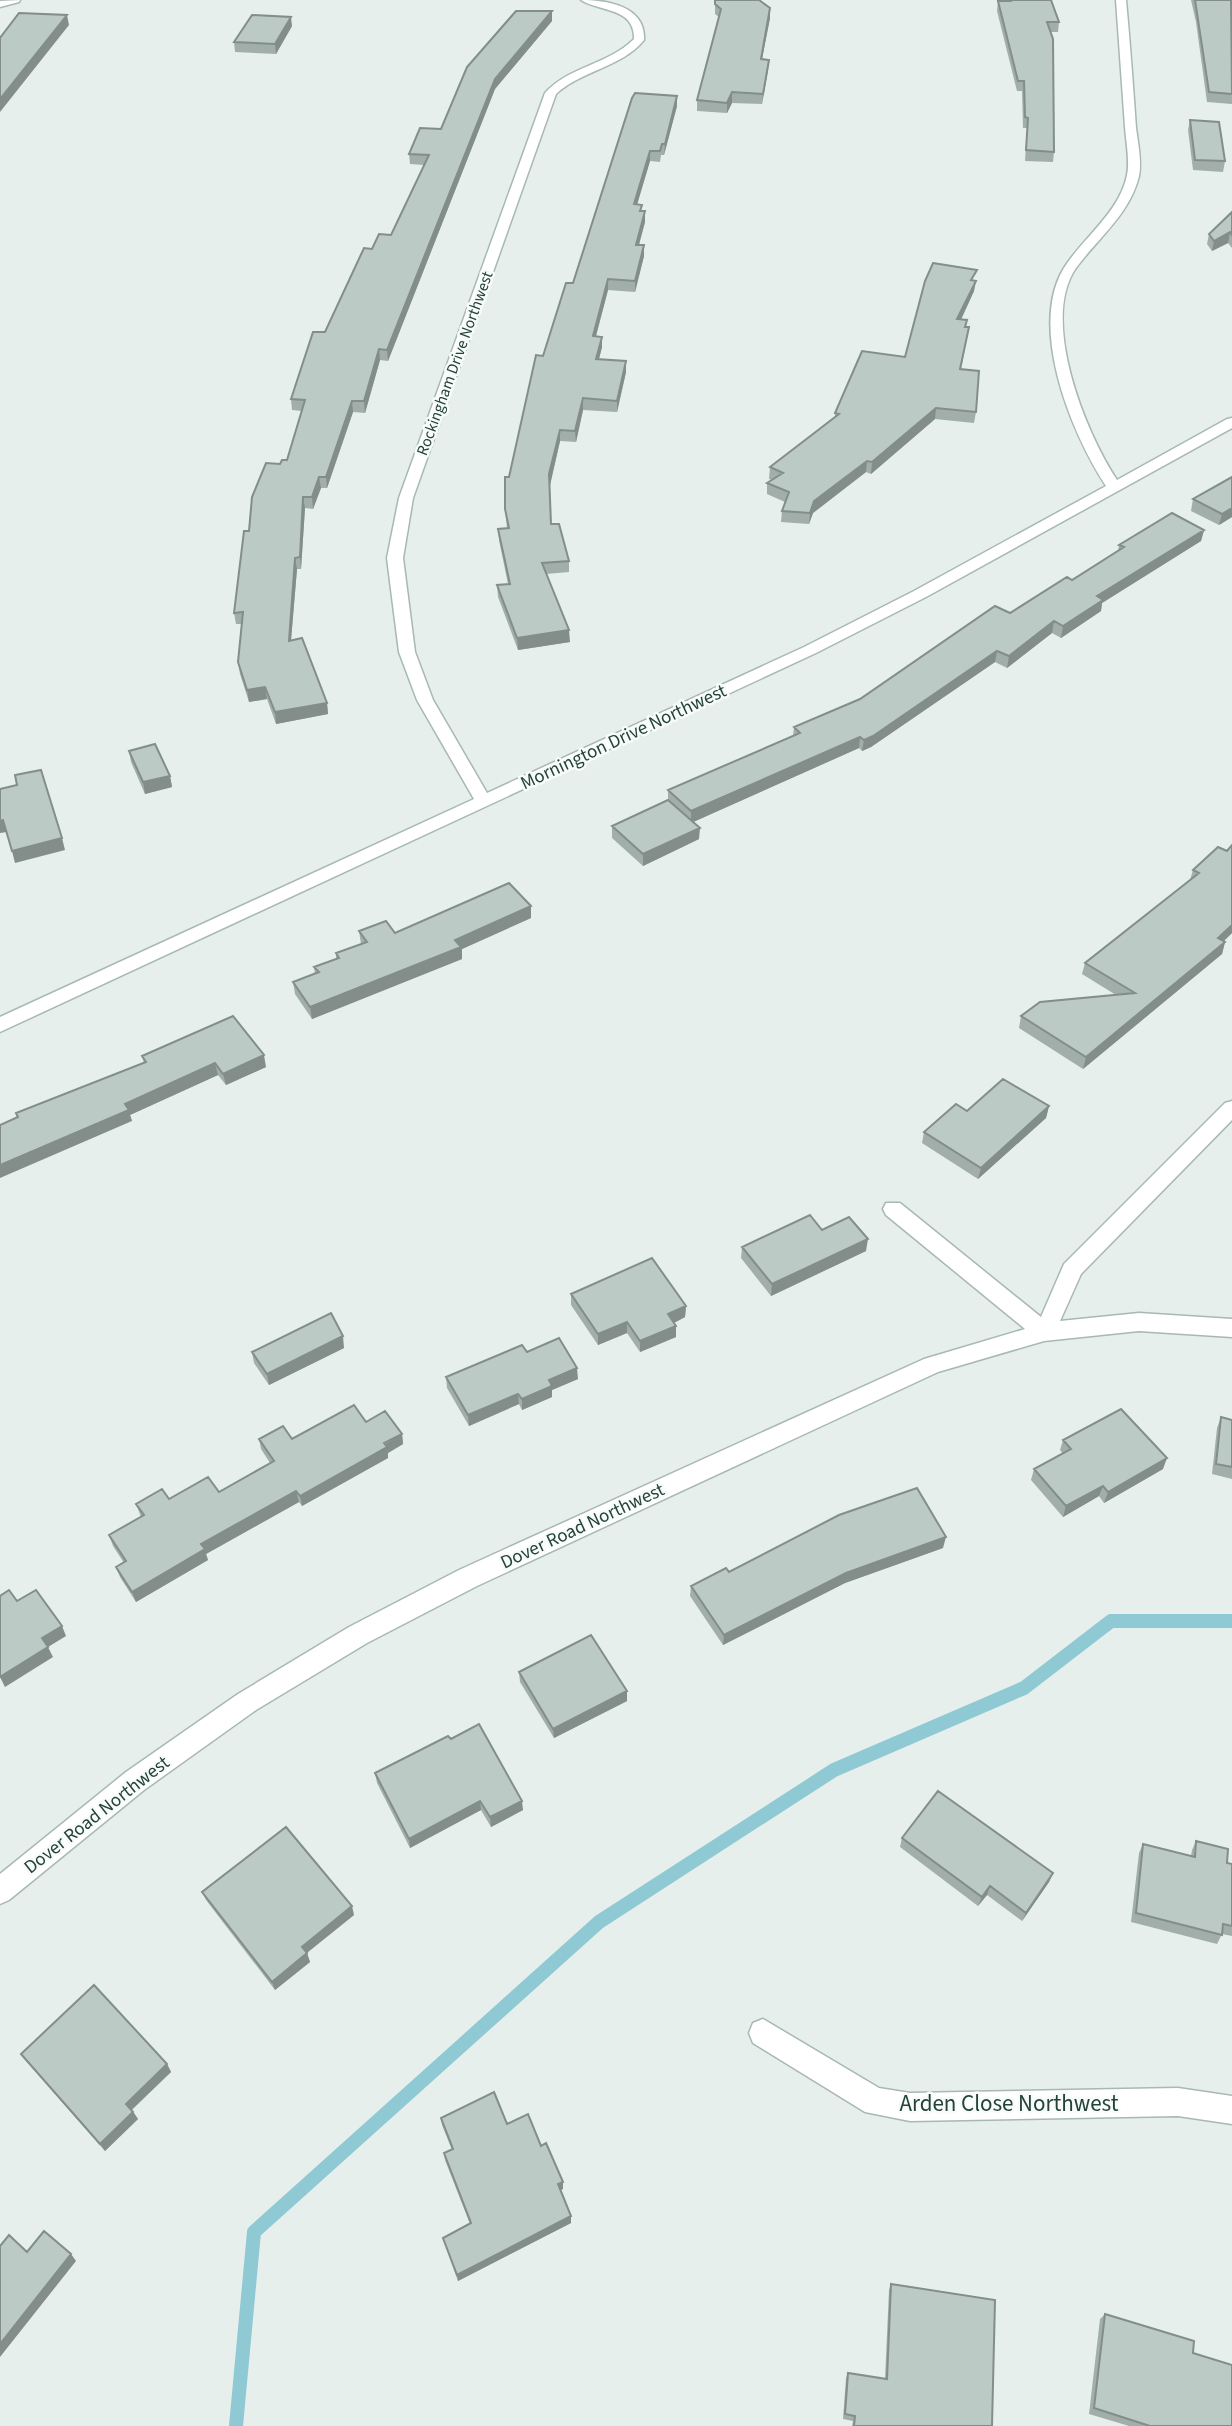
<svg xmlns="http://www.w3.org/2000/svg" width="1232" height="2426" font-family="'Source Sans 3',sans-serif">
	<rect width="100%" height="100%" fill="#e6efeb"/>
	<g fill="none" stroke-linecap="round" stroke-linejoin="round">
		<path stroke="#8ec9d4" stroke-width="14" d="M236 2426 254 2232 599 1922 834 1770 1024 1688 1111 1621H1232"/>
		<g stroke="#a8b8b2" stroke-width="3">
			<path id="minor" d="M20 0 19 2 0 7V1Z
				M581 0C607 0 646 6 644 40 621 68 582 70 556 94L413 498 403 558 415 652 433 700 487 793 804 647 914 591 1106 486C1070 431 1025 320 1068 262 1088 234 1120 210 1127 175 1130 161 1126 142 1125 127 1122 85 1119 42 1116 0H1126C1130 43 1133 85 1136 128 1138 143 1142 162 1139 176 1130 214 1098 238 1076 268 1040 320 1085 432 1117 480L1227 419 1232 418V428L926 597 816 653 0 1032V1017L474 799 417 700 399 652 387 558 399 498 545 93C569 66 608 65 634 39 635 7 599 12 581 0Z
				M1232 1101V1120L1081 1274 1060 1321 1139 1313 1232 1319V1337L1139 1331 1044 1341 938 1372 477 1586 367 1643 256 1710 144 1790 9 1900 0 1904V1874L126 1772 238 1694 349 1627 459 1570 924 1359 1025 1329 886 1215 883 1209 886 1203H900L1041 1317 1064 1264 1225 1103Z
				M763 2019 879 2088 910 2093 1178 2088 1232 2096V2124L1178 2116 910 2121 865 2112 753 2043 749 2033 753 2023Z"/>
		</g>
		<use href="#minor" fill="#fff" fill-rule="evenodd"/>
	</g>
	<path fill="#a1aea9" d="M715 0 770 8V18L762 59 768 70 762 104 732 103 727 113 697 111V100L719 17 715 14Z
		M1007 0H1051L1059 22 1058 32H1051L1054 152 1053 162 1025 161 1027 128H1023L1022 91H1017L997 11 998 1H1008Z
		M1191 0H1231L1232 104 1207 102 1196 22Z
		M552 11V21L495 89 388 361 380 360 365 413 353 412 327 488H321L313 509 305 508 301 569H297L291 640 327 703 328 714 276 724 267 699 249 702 240 674 238 662 242 624H236L234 613 249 531 280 464 287 460 302 411 292 410 291 399 325 332 372 249 391 235 424 165 410 164 409 154 441 129Z
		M292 26 276 54 235 52 234 42Z
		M677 106 664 155H661L660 162 650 161 637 204 642 211 645 222 639 245 644 256 635 292 608 290 596 336 602 337V347L599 359 626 372 617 412 583 410 576 442 560 441 550 485 551 524 569 561V572L546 574 570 642 518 650 498 597 497 585 508 584 499 540 498 529 507 528 505 509 509 477 543 356 573 283Z
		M1190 120 1225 161 1223 172 1193 170 1188 130Z
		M1232 212V248L1228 243 1212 251 1207 244 1209 234Z
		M975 280 974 291 961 320 966 327H969L961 370 976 412 974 423 935 419 871 474 866 472 813 513 809 524 781 522 782 511 785 502 767 494V483L772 480 769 479 770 467 835 418V413L905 357Z
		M1232 477V517L1219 525 1191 511 1193 499Z
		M1204 530 1201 541 1102 603 1101 611 1061 638 1052 633 1007 668 995 662 871 747 862 751 859 748 693 822 699 839 643 866 612 838V826L668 801V790L793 736 794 727 860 699 1010 613 1072 580 1118 551 1119 545Z
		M129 751 170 776 172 787 145 794 131 762Z
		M1218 847 1232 933 1223 941 1225 942 1222 954 1083 1069 1019 1028 1021 1016 1116 995 1082 974 1085 963 1190 880 1193 870Z
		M531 918 462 949V959L312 1019 295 994 293 982 315 974 314 967 336 959V953L361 944 359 931 395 933Z
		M142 1056 266 1067 226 1085 218 1075 130 1115 132 1121 17 1118 16 1113 144 1063Z
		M1049 1106 1046 1118 978 1179 922 1143 924 1132 967 1111Z
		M822 1230 866 1251 771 1296 741 1258 742 1247Z
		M571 1294 686 1306 685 1317 674 1323 676 1326V1337L640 1352 627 1333 598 1345 571 1305Z
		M344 1348 269 1385 254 1363 252 1352Z
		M527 1352 578 1379 552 1390V1397L522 1410 519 1404 469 1426 447 1388 446 1377Z
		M1221 1417 1232 1420V1479L1212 1474 1217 1428Z
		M366 1422 402 1434 403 1444 388 1453V1458L302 1506 299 1502 206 1554 208 1560 136 1602 120 1577 116 1567 124 1563 113 1546 109 1535 141 1517 136 1504 219 1492 270 1463 261 1449 259 1439H292Z
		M1063 1440 1163 1469 1104 1503 1099 1496 1063 1517 1031 1480 1034 1469 1063 1454 1060 1450Z
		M943 1548 845 1583 723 1645 690 1596 691 1586 729 1572Z
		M519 1672 627 1701 554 1738 520 1682Z
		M451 1739 523 1810 491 1827 481 1810 410 1848 377 1783 375 1773Z
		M902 1838 1053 1873 1049 1882 1022 1921 987 1895 978 1906 900 1847Z
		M1196 1841 1227 1863 1232 1864V1936L1222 1934 1217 1944 1131 1922 1139 1853 1143 1844 1191 1856 1192 1850Z
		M202 1892 354 1915 307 1953 310 1962 275 1990 206 1900Z
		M21 2054 167 2064 171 2072 132 2110 138 2119 105 2151 27 2062Z
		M441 2118 507 2124 541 2146 563 2182V2189L560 2190 571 2223 458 2281 443 2238 470 2224 445 2160 444 2153 452 2150 442 2125Z
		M891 2284 992 2426H852L853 2421 843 2419 846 2378 848 2373 885 2379 889 2290Z
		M1105 2314 1193 2353 1232 2426H1129L1089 2414 1100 2319Z"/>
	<path fill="#838d89" d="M770 8V18L760 69 761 59Z
		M552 11V21L495 89 388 361 387 350 495 79Z
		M67 15 69 25 0 112V99Z
		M291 17 292 26 276 54 275 44Z
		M769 60 768 70 762 104 763 94Z
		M732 92V103L727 113V103Z
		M677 96V106L664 155 665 144Z
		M650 151V161L634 215V204Z
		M645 211V222L636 255V245Z
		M1230 232 1228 243 1212 251 1214 241Z
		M644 245V256L635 292V281Z
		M608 279V290L593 347V336Z
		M976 281 974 291 956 330 957 319Z
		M602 337V347L596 370V359Z
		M379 349 380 360 365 413 364 401Z
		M626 361V372L617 412V401Z
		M583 398V410L576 442 575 431Z
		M352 401 353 412 327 488 326 477Z
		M936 408 935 419 871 474 872 462Z
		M560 430V441L550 485 549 474Z
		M867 461 866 472 813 513 809 524 810 513 814 501Z
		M319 477 321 488 313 509 312 497Z
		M303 497 305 508 301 569 300 557Z
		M1232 508V517L1219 525 1222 514Z
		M1204 530 1201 541 1102 603 1101 611 1061 638 1063 626 1097 596Z
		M295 558 297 569 290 652 289 641Z
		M1054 621 1052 633 1007 668 1009 656Z
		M569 630 570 642 518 650 517 638Z
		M997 651 995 662 871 747 862 751 864 740Z
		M265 687 267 699 249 702 247 690Z
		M327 703 328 714 276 724 275 712Z
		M860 737 859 748 691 823V811Z
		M170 776 172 787 145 794 143 782Z
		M3 820 7 832 0 833V821Z
		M700 828 699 839 643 866V854Z
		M62 838 65 850 15 863 12 851Z
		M531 906V918L462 949V959L312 1019 310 1007Z
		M1232 925V933L1215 950 1218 938Z
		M1225 942 1222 954 1083 1069 1086 1057Z
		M264 1055 266 1067 226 1085 223 1074Z
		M215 1063 218 1075 130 1115 132 1121 0 1178V1165L125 1104Z
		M1049 1106 1046 1118 978 1179 981 1168Z
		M868 1239 866 1251 771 1296 772 1284Z
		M686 1306 685 1317 668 1326V1314Z
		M627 1322V1333L598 1345V1334Z
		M676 1326V1337L640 1352V1341Z
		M343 1336 344 1348 269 1385 267 1374Z
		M577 1368 578 1379 552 1390V1397L522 1410V1399L549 1380Z
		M518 1394 519 1404 469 1426 468 1415Z
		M402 1434 403 1444 388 1453V1458L302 1506 300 1496Z
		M1167 1458 1163 1469 1104 1503 1108 1492Z
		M1103 1486 1099 1496 1063 1517 1066 1506Z
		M296 1491 299 1502 206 1554 208 1560 136 1602 132 1592 201 1544Z
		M946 1537 943 1548 845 1583 723 1645 724 1635 846 1573Z
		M62 1626 66 1636 48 1647 53 1657 5 1687 0 1677 42 1638Z
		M627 1691V1701L554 1738 553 1729Z
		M480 1801 481 1810 410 1848 409 1839Z
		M522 1801 523 1810 491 1827 490 1817Z
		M1053 1873 1049 1882 1022 1921 1026 1913Z
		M990 1886 987 1895 978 1906 982 1897Z
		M352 1906 354 1915 304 1955 302 1947Z
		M307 1953 310 1962 275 1990 272 1982Z
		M167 2064 171 2072 130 2111 126 2104Z
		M133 2112 138 2119 105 2151 100 2144Z
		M563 2182V2189L558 2191V2184Z
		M571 2216V2223L458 2281 457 2275Z
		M71 2254 76 2261 0 2357V2344Z"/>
	<path fill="#bbcac4" stroke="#838d89" stroke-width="2" d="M715 0H759L770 8 761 59 769 60 763 94 732 92 727 103 697 100 721 9 715 4Z
		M1011 0H1051L1059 22H1047L1053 39 1054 152 1026 150 1028 118 1025 117 1024 81H1018L998 1H1011Z
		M1195 0H1231L1232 94 1209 92Z
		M516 11H552L495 79 387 350 379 349 364 401H352L326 477H319L312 497H303L300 557 295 558 289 641 302 638 327 703 275 712 265 687 247 690 238 662 243 612 234 613 244 531H249L252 497 266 463 280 464 282 460H287L305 400 291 399 313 332H325L364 248 372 249 379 234 391 235 429 155 409 154 420 128 441 129 467 67Z
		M19 13 67 15 0 99V38Z
		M252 15 291 17 275 44 234 42Z
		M635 93 677 96 665 144H662L660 151H650L634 204 642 205 640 211H645L636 245H644L635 281 608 279 593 336 602 337 596 359 626 361 617 401 583 398 575 431 560 430 549 474 551 524H559L569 561 542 563 569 630 517 638 497 585 510 584 498 529 509 528 505 509V477H509L536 355 543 356 566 283H573L632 98Z
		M1190 120 1219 122 1225 161 1195 160Z
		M1232 212V235L1230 232 1214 241 1209 234Z
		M933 263 977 270 971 280 976 281 957 319 967 320 965 327H969L960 369 979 371 976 412 936 408 872 462 867 461 814 501 810 513 782 511 789 492 767 483 783 473 770 467 839 414 835 413 862 351 905 357 925 281Z
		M1232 477V508L1222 514 1193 499Z
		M1172 513 1204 530 1097 596 1103 600 1063 626 1054 621 1009 656 997 651 873 736 864 740 860 737 691 811 668 790 800 733 794 727 860 699 995 606 1010 613 1067 577 1072 580 1124 547 1119 545Z
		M155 744 170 776 143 782 129 751Z
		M41 770 62 838 12 851 3 820 0 821V789L17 785 15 775Z
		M668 800 700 828 643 854 612 826Z
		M1232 845V925L1218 938 1225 942 1086 1057 1021 1016 1040 1002 1135 993 1085 963 1199 873 1193 870 1218 847 1227 851Z
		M509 883 531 906 455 940 461 947 310 1007 293 982 319 972 314 967 339 958 336 953 367 942 359 931 386 921 395 933Z
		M233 1016 264 1055 223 1074 215 1063 125 1104 129 1110 0 1165V1125L18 1117 16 1113 146 1062 142 1056Z
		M1003 1079 1049 1106 981 1168 924 1132 956 1104 967 1111Z
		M810 1215 822 1230 849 1217 868 1239 772 1284 742 1247Z
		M652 1258 686 1306 668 1314 676 1326 640 1341 627 1322 598 1334 571 1294Z
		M331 1313 343 1336 267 1374 252 1352Z
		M559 1338 577 1368 549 1380 552 1386 522 1399 518 1394 468 1415 446 1377 522 1345 527 1352Z
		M354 1405 366 1422 385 1411 402 1434 384 1443 387 1447 300 1496 296 1491 201 1544 205 1549 132 1592 116 1567 126 1561 109 1535 144 1515 136 1504 162 1489 169 1499 208 1477 219 1492 274 1461 259 1439 283 1426 292 1439Z
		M1121 1409 1167 1458 1108 1492 1103 1486 1066 1506 1034 1469 1071 1449 1063 1440Z
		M1221 1417 1232 1420V1467L1216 1464Z
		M917 1488 946 1537 846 1573 724 1635 691 1586 726 1568 729 1572 839 1515Z
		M9 1590 17 1601 36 1590 62 1626 42 1638 48 1647 0 1677V1596Z
		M591 1635 627 1691 553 1729 519 1672Z
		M479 1724 522 1801 490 1817 480 1801 409 1839 375 1773 448 1736 451 1739Z
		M938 1791 1053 1873 1026 1913 990 1886 982 1897 902 1838Z
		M286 1827 352 1906 302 1947 307 1953 272 1982 202 1892Z
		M1196 1841 1228 1849 1227 1863 1232 1864V1926L1223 1924 1222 1935 1136 1913 1143 1844 1195 1857Z
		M94 1985 167 2064 126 2104 133 2112 100 2144 21 2054Z
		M494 2092 507 2124 528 2114 541 2146 546 2143 563 2182 558 2184 571 2216 457 2275 443 2238 471 2223 444 2153 453 2149 441 2118Z
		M44 2231 71 2254 0 2344V2246L9 2235 27 2252Z
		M891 2284 995 2300 992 2426H854L855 2416 845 2414 848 2373 887 2379Z
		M1105 2314 1194 2341 1193 2353 1232 2365V2426H1150L1094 2408Z"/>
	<g text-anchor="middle" stroke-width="5" stroke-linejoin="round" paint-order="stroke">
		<g font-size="16" fill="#24423a" stroke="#f7fbf9">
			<text transform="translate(454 363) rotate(-70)" y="6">Rockingham Drive Northwest</text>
		</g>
		<g font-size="19" fill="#24423a" stroke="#f7fbf9">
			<text transform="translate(623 736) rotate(-25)" y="7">Mornington Drive Northwest</text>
			<text transform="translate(582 1525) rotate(-25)" y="7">Dover Road Northwest</text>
			<text transform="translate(96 1814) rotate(-38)" y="7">Dover Road Northwest</text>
		</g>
		<g font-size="23" fill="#24423a" stroke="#f7fbf9">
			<text x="1009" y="2111">Arden Close Northwest</text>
		</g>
	</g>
</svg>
